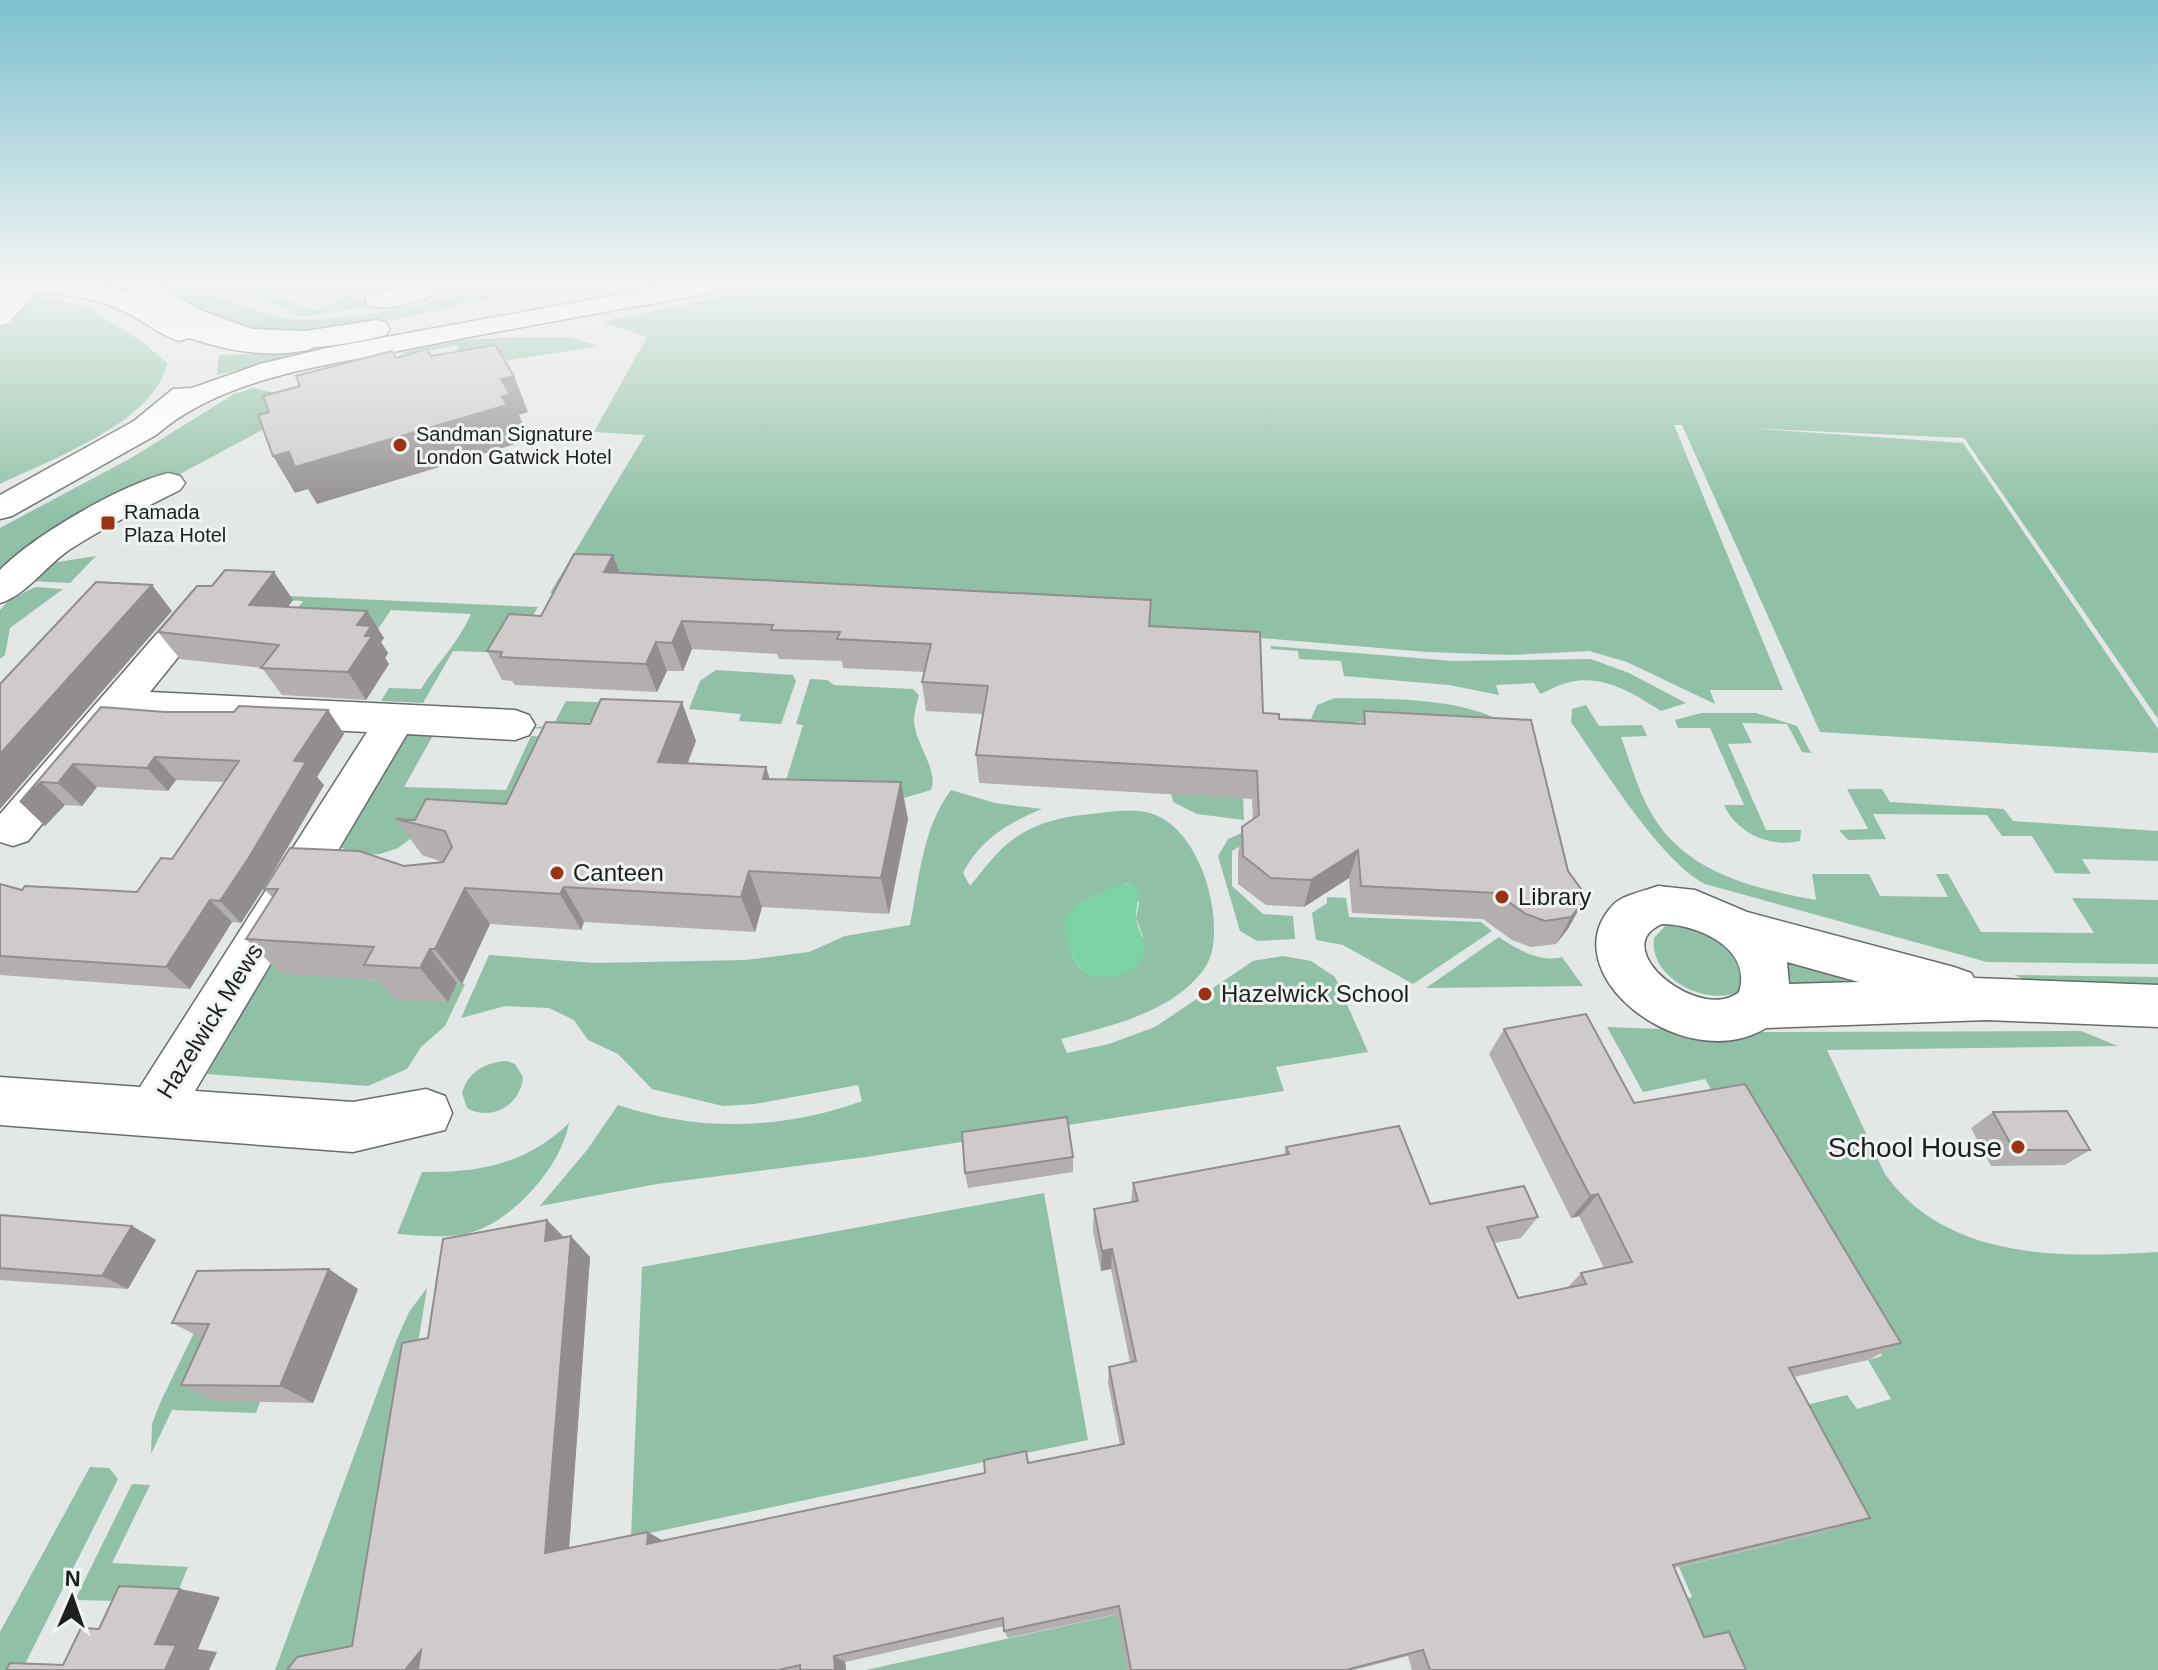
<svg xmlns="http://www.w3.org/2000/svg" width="2158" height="1670" font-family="Arial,sans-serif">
	<rect width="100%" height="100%" fill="#e3e7e5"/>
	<path fill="#90c1a7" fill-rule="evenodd" d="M149 281H174L279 318C348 325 419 303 487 291L489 299C420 312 335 339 265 333 223 330 185 301 149 281Z
		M495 281H568L558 286 500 297 497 285 481 288Z
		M795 281H2158V719L1964 438 1747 428 1963 443 2158 729V753L1820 732 1682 425H1674L1783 690H1710L1715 704 1627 662 1589 651 1511 655 1427 652 1188 632 550 593 645 435 594 432 647 337 602 322Z
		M265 288 271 290 267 294 316 311 347 295 378 305 302 317 253 294Z
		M24 295 84 305 144 343 167 363C156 422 49 460 0 484V323Z
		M381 337 217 375 219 355 259 354Z
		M518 337H568L598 346 369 383 458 353 457 345 405 356 404 352 463 340Z
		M390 355 391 361 178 475 158 477 0 573V528L131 458 234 394 253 388 274 393 297 388 299 379 314 371Z
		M96 556 70 583 27 581 45 564Z
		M35 587 63 589 10 628 5 655 0 659V610L8 601Z
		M244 594 538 607 511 653 453 651 423 703 381 701 389 688 421 689C437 663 457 645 471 614L391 610 378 629 287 623 303 601 245 598Z
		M1271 646 1453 661 1591 659 1629 673 1686 703 1661 711C1635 694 1603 674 1570 682 1560 684 1550 690 1540 694L1534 683 1496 685 1499 695 1449 685 1344 676 1341 661 1299 659 1298 651 1271 649Z
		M716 670 793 675 796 681 781 724 739 721 741 714 689 709 700 681Z
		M810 679 827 680 834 685 913 689 919 695C917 703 914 713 914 721 915 743 939 771 931 790L904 798 784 787 803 725 796 724Z
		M1335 698C1388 699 1449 697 1498 719L1377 720 1304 727 1293 723 1292 718 1311 719 1317 705Z
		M566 701 647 704 589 722 577 730 530 728 553 725Z
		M1586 705 1599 726 1642 725 1647 736 1621 737C1630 761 1637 788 1650 811 1684 873 1753 888 1816 900L1812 874H1869L1880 896 1948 897 1936 874H1948L1981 932 2094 933 2072 898 2158 900V964L1987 962 1705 884C1659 860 1603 767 1571 722L1572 709Z
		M1701 713H1756L1797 726 1811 753 1802 752 1787 724 1742 723 1752 743 1728 744 1766 830H1801L1800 841C1769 848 1737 833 1724 805H1744L1710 728H1678L1675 720Z
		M405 730 435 732 404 787 506 790 531 736 571 738 495 827 417 834 398 848 380 854 357 855 340 847Z
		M1847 789H1882L1890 802 2004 809 2013 821 2158 831V861L2082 859 2091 874 2055 873 2032 836H2002L1987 815 1873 814 1886 839 1848 840 1839 830 1868 829Z
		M951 790 995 803 1042 809C1008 823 981 839 963 873L970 886C986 867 1000 846 1021 834 1042 821 1067 816 1091 814 1108 812 1128 809 1146 812 1185 820 1207 871 1212 906 1215 924 1216 951 1206 966 1176 1012 1110 1026 1061 1039L1067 1053 1109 1044 1155 1027 1253 961 1283 956 1311 961 1335 977 1368 1052 1276 1067 1284 1091 866 1157 657 1184 540 1206 587 1150 618 1105C698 1132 783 1130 862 1101L858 1085 755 1104 723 1106 652 1089 618 1054 588 1040 574 1020 549 1008 505 1006 461 1018 489 955 595 963 745 960 809 952 845 936 910 925C919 879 922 829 951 790ZM1128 883 1139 903 1136 918 1143 937 1085 973C1061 951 1070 930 1079 903Z
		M1171 793 1243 798 1244 820 1197 814 1173 802Z
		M1246 831 1245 843 1232 851V886L1263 914 1293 916 1295 939 1257 941 1240 931 1218 856 1228 839Z
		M317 883 310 925 282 973 404 982 447 1002 457 983 465 984 445 1026 421 1047 407 1069 368 1086 207 1074Z
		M1327 897 1346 898 1349 917 1481 922 1492 931 1413 984 1343 945 1316 940 1312 913 1327 903Z
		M1679 920 1743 952 1742 990C1710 1009 1648 979 1654 938L1669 922Z
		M1499 937C1516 949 1541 963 1562 957L1583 986 1426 988Z
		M1761 943 1900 982 1775 993Z
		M2014 975 2158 977V993L2029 981Z
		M1607 1027 1742 1032 2081 1031 2118 1046 1827 1050 1885 1174C1947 1261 2063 1258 2158 1252V1670H1724L1709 1635 1676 1645 1660 1606 1692 1597 1679 1567 1835 1529 1774 1413 1847 1395 1857 1409 1891 1399 1868 1360 1882 1356 1732 1106 1722 1108 1705 1079 1643 1092Z
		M507 1061 515 1064 523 1077C521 1105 491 1122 467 1108L462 1093C468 1072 485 1062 507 1061Z
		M569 1123C561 1168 508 1228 460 1235 440 1238 417 1235 397 1234L422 1172C480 1173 526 1164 569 1123Z
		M1044 1193 1088 1440 631 1537 642 1267Z
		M221 1277 260 1402 256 1413 172 1410 151 1454 152 1424 160 1403Z
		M427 1288 377 1595 361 1656 328 1670H275L397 1339 409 1312Z
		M90 1467 109 1468 118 1479 22 1670H0V1632Z
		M132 1484 150 1485 112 1563 188 1567 176 1596 159 1602 75 1600Z
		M1190 1598 1125 1656 1127 1670H866Z"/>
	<path fill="#7cd2a7" d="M1123 883 1132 885 1138 891C1139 901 1136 908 1136 916 1136 927 1144 936 1144 947 1144 977 1107 981 1085 973 1071 960 1062 936 1066 916L1079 903Z"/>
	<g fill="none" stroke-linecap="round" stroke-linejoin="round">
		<g stroke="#696c6a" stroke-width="3">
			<path id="minor" d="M118 281H150L205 312 252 329 306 331 376 320 386 323 390 329 386 335C302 356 235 354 159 309 146 301 127 294 118 281Z
				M414 281H448C434 301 392 311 369 306L365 300 369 294 399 288Z
				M168 473 180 476 185 483 180 490C142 509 104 527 69 550 47 565 25 596 0 603V570C34 535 121 485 168 473Z
				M207 587 220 591 225 599 150 692 515 710 529 715 535 725 529 735 515 740 407 734 195 1091 353 1102 426 1089 445 1096 452 1113 445 1130 353 1152 0 1125V1077L140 1087 367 732 128 720 28 841 13 846 0 842V814L194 591Z
				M1658 886 1695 890 1747 912 1954 967 1971 973 1974 978 2158 985V1027L1987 1020 1766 1028C1684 1078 1549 973 1613 905 1622 895 1645 891 1658 886ZM1662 924C1697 924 1753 948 1739 992 1701 1024 1605 948 1662 924ZM1787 962 1859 982 1789 984Z"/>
		</g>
		<g stroke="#696c6a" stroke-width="3">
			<path id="major" d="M0 281H81L126 292 228 331 311 337 315 343 311 349C271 359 228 351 189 338L179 341C161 336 146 322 129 314 89 293 45 291 0 293Z
				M691 281H747L743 287 733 289C625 309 516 327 408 349 324 366 223 377 156 435L12 516 0 519V495L134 421 173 389 192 388 260 364 327 348Z"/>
		</g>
		<use href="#minor" fill="#fff" fill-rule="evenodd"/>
		<use href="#major" fill="#fff" fill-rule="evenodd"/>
		<g stroke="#696c6a" stroke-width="32" stroke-linecap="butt">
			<path id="minor-bridge" d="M0 310 26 281"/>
		</g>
		<use href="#minor-bridge" stroke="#fff" stroke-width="30"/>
	</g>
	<path fill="#b2afae" d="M613 555 620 573 1149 626 1263 713 1279 719 1361 723 1364 711 1568 871 1581 889 1568 929 1556 944 1531 947 1512 940 1483 919 1352 913 1349 878 1304 907 1266 905 1238 884V854L1242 827 1253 819 1252 799 979 783 976 755 983 714 926 711 922 682 924 672 843 668 842 661 779 659 777 654 692 649 683 671H667L657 692 515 685 512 681 502 680 487 651 541 616Z
		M274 572 293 600 288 607 384 638 381 642 388 653 385 658 389 664 366 700 282 695 262 668 180 659 158 632 212 586Z
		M101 707 165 712H234L328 710 344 734 317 777 324 785 268 881 241 923 232 922 190 989 0 975V884L22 890 137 892 172 859 224 782 176 780 168 791 97 787 82 806 65 805 45 826 20 802Z
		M696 741 687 764 770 779 908 819 889 914 762 907 755 932 584 922 581 930 490 924 462 984 457 983 448 1002 395 1000 378 980 281 974 246 939 273 898 264 889 443 862 422 855 396 819 415 820 506 804Z
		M1504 1029 1634 1103 1901 1343 1868 1360 1794 1377 1870 1518 1835 1529 1674 1568 1704 1637 1746 1670H1412L1408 1656 1354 1670H1127L1117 1614 1008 1638 1004 1631V1626L845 1662 846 1670H287L352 1646 428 1338 547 1220 564 1237 590 1257 569 1548 663 1541 1120 1445 1108 1383 1109 1367 1130 1362 1111 1269 1101 1271 1093 1231 1094 1209 1131 1202 1133 1183 1284 1155 1286 1147 1430 1204 1538 1217 1521 1238 1494 1243 1518 1298 1567 1288 1581 1273 1604 1268 1579 1216 1571 1218 1489 1054Z
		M1993 1112 2090 1150 2065 1165 1991 1166 1971 1128Z
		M1073 1157V1172L968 1188 965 1173Z
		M0 1215 132 1226 156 1240 128 1289 0 1280Z
		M358 1289 313 1403 217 1401 181 1385 202 1338 172 1323Z"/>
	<path fill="#918e8d" d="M514 376 528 412 519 415 525 430 519 433 522 442 317 504 308 489 295 493 273 456 502 397 501 379Z
		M613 555 624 584 604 572Z
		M274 572 293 600 269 633 249 605Z
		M152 585 172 611 0 809V754Z
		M367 611 384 638 381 642 388 653 385 658 389 664 366 700 348 672 357 625Z
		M682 621 692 649 683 671 672 643Z
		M656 642 667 671 657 692 646 664Z
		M682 702 696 741 674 800 658 762Z
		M328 710 344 734 317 777 324 785 268 881 241 923 220 901 294 761Z
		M155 757 176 780 168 791 147 768Z
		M73 764 97 787 82 806 58 783Z
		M766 767 778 805 763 779Z
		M41 782 65 805 45 826 20 802Z
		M901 782 908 819 889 914 881 878Z
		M1358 850 1349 878 1304 907 1311 880Z
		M749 871 762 907 755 932 741 897Z
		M564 887 584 922 581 930 560 894Z
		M465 888 490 924 462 984 435 949Z
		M210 900 232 922 190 989 166 967Z
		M1583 902 1568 929 1556 944 1571 917Z
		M430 949 457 983 448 1002 420 968Z
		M1598 1194 1579 1216 1571 1218 1590 1196Z
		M547 1220 567 1241H545Z
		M132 1226 156 1240 128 1289 102 1276Z
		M571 1236 590 1257 568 1563 545 1553Z
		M1112 1249 1111 1269 1101 1271 1102 1251Z
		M329 1269 358 1289 313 1403 280 1386Z
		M648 1532 667 1543 647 1544Z
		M180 1589 220 1597 198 1649 217 1652 209 1670H165L155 1644Z
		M421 1650 440 1670H405Z
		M834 1656 845 1662 846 1670H835Z"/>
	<path fill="#cfcbca" stroke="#918e8d" stroke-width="2" d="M495 345 514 376 501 379 510 394 502 397 507 405 295 467 289 452 273 456 258 415 269 412 263 396 300 386 296 376 392 351 396 358 427 349 431 356Z
		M574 554 613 555 604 572 1151 600 1149 626 1260 632 1263 713 1279 714V719L1365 724 1364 711 1531 720 1568 871 1581 889 1583 902 1571 917 1545 921 1526 914 1496 893 1361 886 1358 850 1311 880 1271 878 1243 856 1242 827 1259 815 1257 771 976 755 988 686 922 682 931 644 837 639 840 632 771 630 773 625 682 621 672 643 656 642 646 664 500 657 502 652 487 651 509 614 541 616Z
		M225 570 274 572 249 605 367 611 357 625 371 626 365 636H372L348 672 261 668 279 645 158 632 197 586H212Z
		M96 582 152 585 0 754V684Z
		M601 699 682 702 658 762 766 767 763 779 901 782 881 878 749 871 741 897 564 887 560 894 465 888 435 949H430L420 968 364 965 374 947 246 939 278 889H264L290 848 359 851 404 866 443 862 452 847 445 831 396 819 415 820 426 799 506 804 546 722 590 724Z
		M239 706 328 710 294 761 306 762 248 859 220 901 210 900 166 967 0 956V884L22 890 25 886 137 892 161 858 172 859 239 761 155 757 147 768 73 764 58 783 41 782 20 802 101 707 165 712H234Z
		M1586 1014 1634 1103 1745 1084 1901 1343 1789 1368 1870 1518 1673 1565 1704 1637 1729 1632 1746 1670H1430L1423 1650 1346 1670H1131L1119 1606 1004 1631 1003 1618 834 1656 835 1670H800V1665L779 1670H418L421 1650 405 1670H287L297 1657 352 1646 402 1343 428 1338 443 1239 547 1220 545 1241 571 1236 545 1553 648 1532 647 1544 985 1473 984 1460 1026 1451 1028 1463 1124 1444 1109 1367 1136 1361 1112 1249 1102 1251 1094 1209 1138 1201 1133 1183 1289 1154 1286 1147 1399 1126 1430 1204 1524 1186 1538 1217 1487 1227 1518 1298 1586 1284 1581 1273 1632 1262 1598 1194 1590 1196 1504 1029Z
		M2067 1111 2090 1150H2014L1993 1112Z
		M1067 1117 1073 1157 965 1173 962 1132Z
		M0 1215 132 1226 102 1276 0 1268Z
		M329 1269 280 1386 181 1385 209 1324 172 1323 197 1271Z
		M119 1586 180 1589 155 1644 176 1645 165 1670H6L10 1663 63 1665 81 1628 99 1629Z"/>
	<linearGradient id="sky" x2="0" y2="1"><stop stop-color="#7dc0ce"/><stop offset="0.55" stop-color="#f2f4f3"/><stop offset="1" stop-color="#f2f4f3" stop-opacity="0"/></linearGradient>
	<rect width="2158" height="514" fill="url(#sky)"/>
	<g fill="#9a3315" stroke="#f0f4f2" stroke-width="3">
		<circle cx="400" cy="445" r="8"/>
		<rect x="100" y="515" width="16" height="16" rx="4"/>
		<circle cx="557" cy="873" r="8"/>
		<circle cx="1502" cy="897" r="8"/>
		<circle cx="1205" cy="994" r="8"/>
		<circle cx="2018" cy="1147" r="8"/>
	</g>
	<g text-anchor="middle" stroke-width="6" stroke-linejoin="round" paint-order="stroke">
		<g font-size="20" fill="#1e1f1f" stroke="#f0f4f2" text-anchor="start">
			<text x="416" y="441">Sandman Signature<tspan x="416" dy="23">London Gatwick Hotel</tspan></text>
			<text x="124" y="519">Ramada<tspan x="124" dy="23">Plaza Hotel</tspan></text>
		</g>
		<g font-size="24" fill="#1e1f1f" stroke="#f0f4f2" text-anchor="start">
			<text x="573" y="881">Canteen</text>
			<text x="1518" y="905">Library</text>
			<text x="1221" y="1002">Hazelwick School</text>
		</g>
		<g font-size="24" fill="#1e1f1f" stroke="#f0f4f2">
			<text transform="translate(210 1021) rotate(-58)" y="8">Hazelwick Mews</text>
		</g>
		<g font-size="28" fill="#1e1f1f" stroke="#f0f4f2" text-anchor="end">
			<text x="2002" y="1157">School House</text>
		</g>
	</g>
	<g transform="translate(72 1598) rotate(2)" stroke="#f0f4f2" stroke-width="6" paint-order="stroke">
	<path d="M0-6L14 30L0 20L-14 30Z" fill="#1e1f1f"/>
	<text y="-12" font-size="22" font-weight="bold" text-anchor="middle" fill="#1e1f1f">N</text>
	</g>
</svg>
